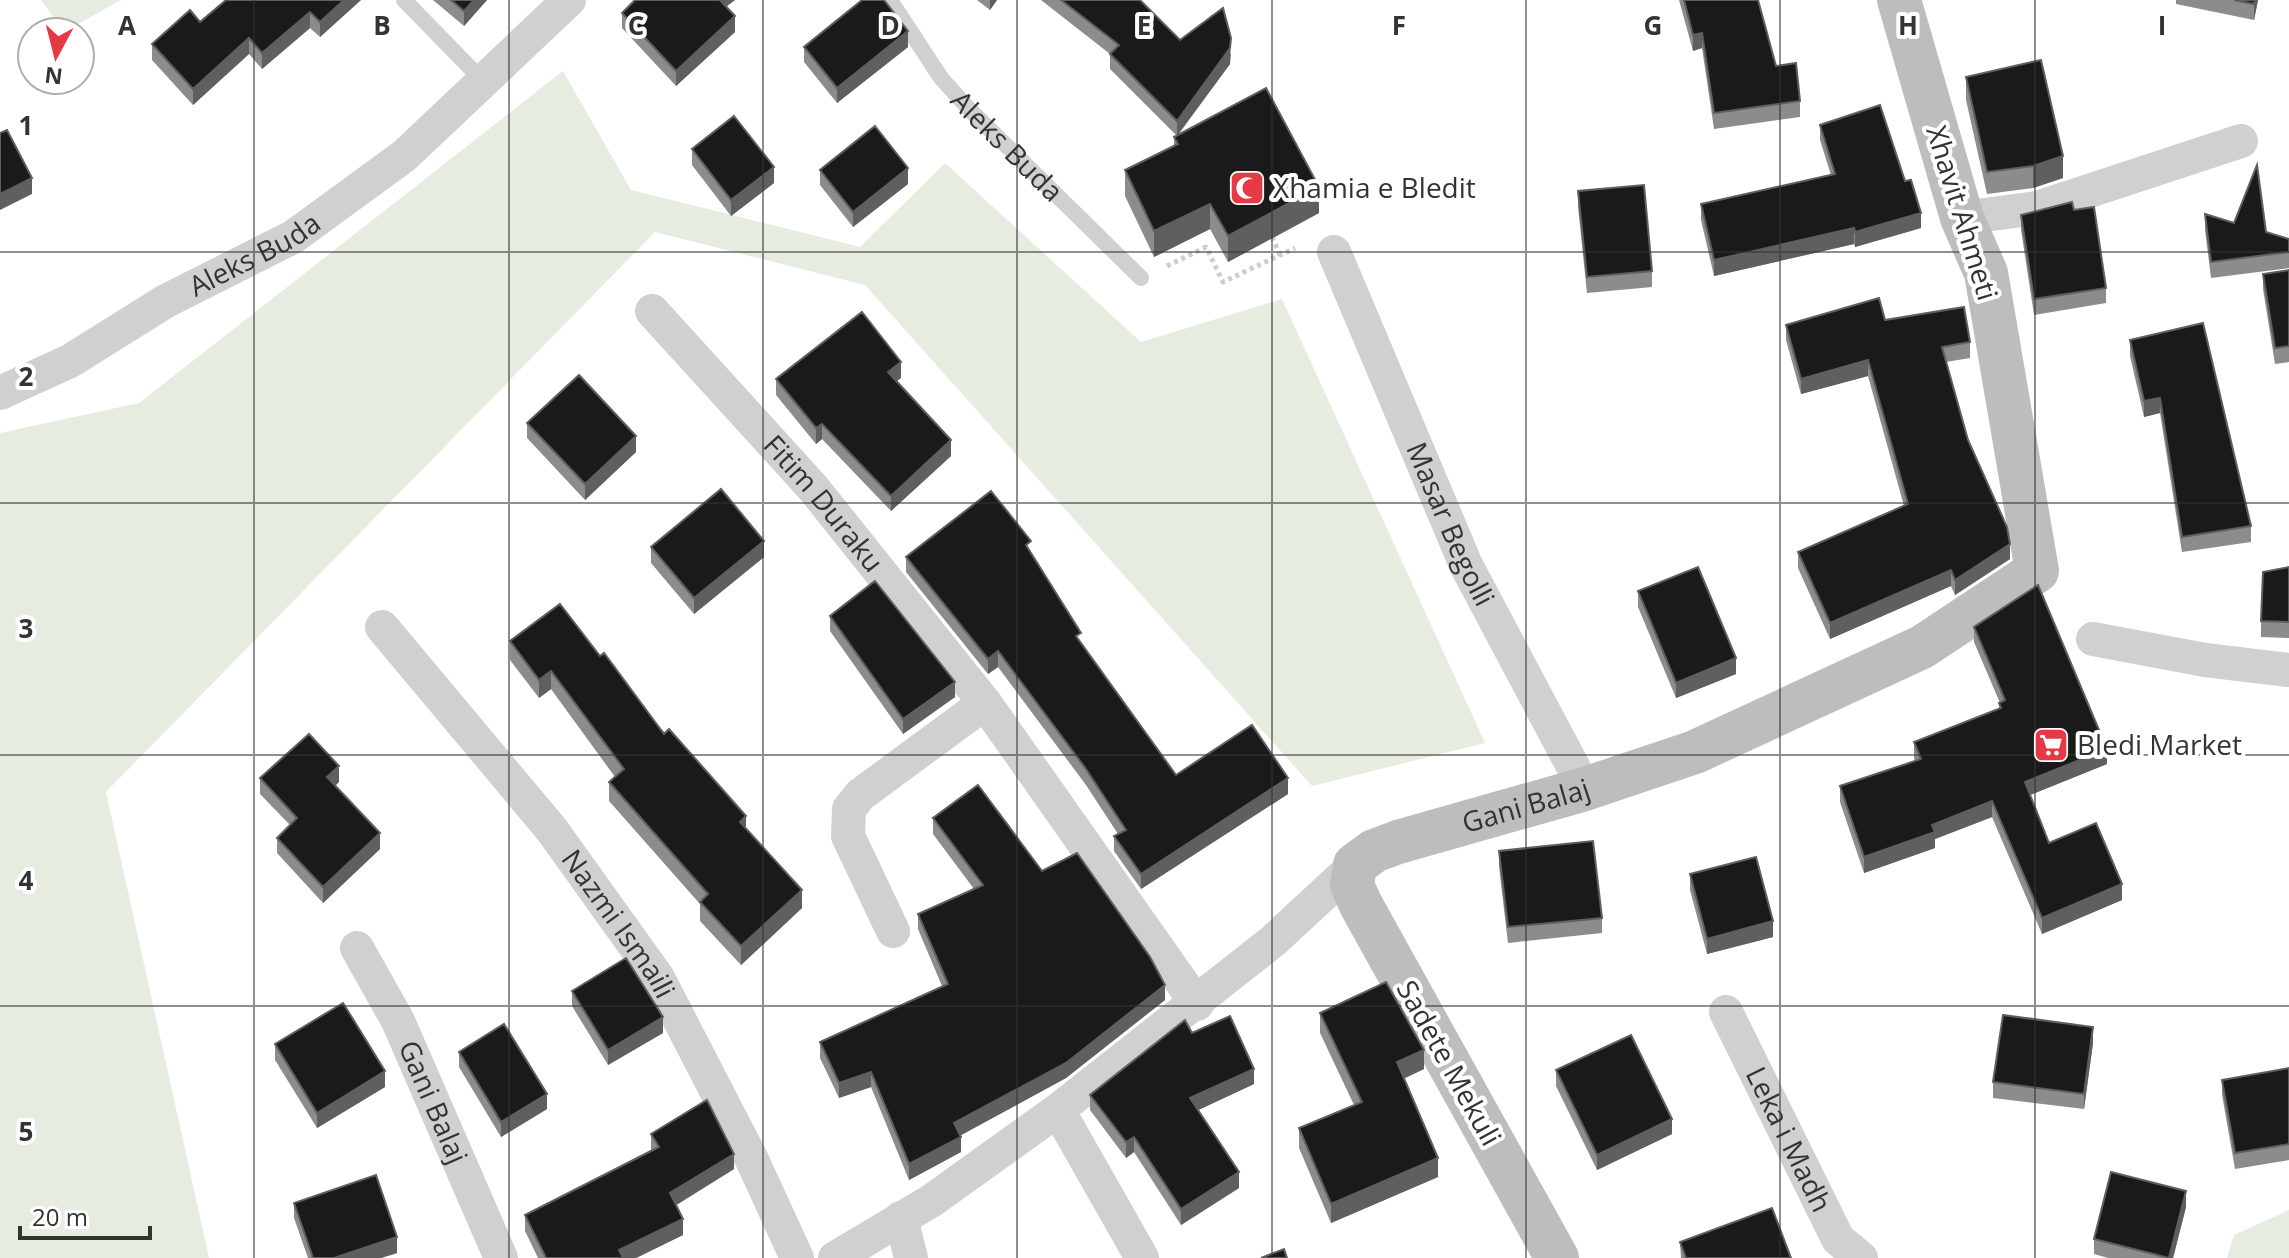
<svg xmlns="http://www.w3.org/2000/svg" width="2289" height="1258" font-family="'Open Sans',sans-serif">
	<rect width="100%" height="100%" fill="#fff"/>
	<path fill="#e6ecdf" d="M41 0H121L64 32Z
		M563 71 631 190 860 247 945 163 1141 342 1282 299 1485 743 1312 786 865 285 655 232 106 792 209 1258H0V433L139 403Z
		M2289 1210V1258H2227L2234 1235Z"/>
	<g fill="none" stroke-linecap="round" stroke-linejoin="round">
		<path stroke="#cdcdcd" stroke-width="5" stroke-dasharray="4 4" stroke-linecap="butt" d="M1272 237 1280 255
			M1167 266 1206 247 1223 282 1295 248"/>
		<g stroke="#d0d0d0" stroke-width="16">
			<path d="M404 0 483 81"/>
			<path id="s1" d="M890 0 941 78 970 110 1141 278"/>
		</g>
		<g stroke="#d0d0d0" stroke-width="34">
			<path d="M1962 218 2037 208 2241 141"/>
			<path id="s2" d="M1334 252 1466 565 1585 789"/>
			<path id="s3" d="M652 311 814 489 985 703 1197 1004"/>
			<path id="s4" d="M0 393 70 361 166 301 293 237 404 156 569 0"/>
			<path id="s5" d="M382 627 552 830 658 978 753 1162 797 1258"/>
			<path d="M2093 639 2205 660 2289 670"/>
			<path d="M893 931 848 836 849 809 860 795 985 703"/>
			<path id="s6" d="M357 948 398 1021 501 1258"/>
			<path id="s7" d="M1726 1012 1838 1239 1861 1258"/>
			<path d="M1058 1110 1142 1258"/>
			<path d="M901 1218 911 1258"/>
			<path d="M835 1258 931 1201 1058 1110 1273 941 1355 865"/>
		</g>
		<path stroke="#bdbdbd" stroke-width="44" id="s8" d="M1557 1258 1361 905 1352 885 1355 865 1374 851 1398 842 1585 789 1695 752 1922 647 2037 571 1986 273 1962 218 1899 0"/>
	</g>
	<path fill="#8c8c8c" d="M361 0 320 37 310 28 262 69 249 54 193 105 152 60V44L200 22Z
		M433 0H487L464 26Z
		M635 0H735L726 7 735 32 676 86 622 28V13Z
		M977 0H997L990 10Z
		M1041 0H1140L1180 40 1231 54 1230 64 1177 136 1319 213 1228 262 1210 229 1154 257 1125 196V170L1174 146V137L1177 136 1110 69V54Z
		M1679 0H1758L1776 66 1800 101V117L1714 129 1702 48 1693 51Z
		M2176 0H2258L2254 20 2176 4Z
		M804 47H908L837 103 804 62Z
		M1966 77 2063 178 2033 188 1987 194 1966 100Z
		M1820 125 1921 228 1855 247 1854 244 1714 276 1701 220V204L1831 175 1820 140Z
		M692 149 774 183 731 216 692 165Z
		M820 170 908 184 853 227 820 185Z
		M1578 191 1652 271V287L1587 293 1578 207Z
		M2074 210 2106 288V303L2034 315 2021 230V215Z
		M2205 214 2289 239V268L2211 278 2205 230Z
		M2289 270V362L2275 364 2263 289V274Z
		M1885 320 1970 342V358L1946 362 1968 440 2010 559 1955 595 1951 586 1830 639 1798 568V552L1904 506 1868 376 1801 394 1786 340V325Z
		M2130 340 2251 526V542L2182 552 2160 413 2144 417 2130 356Z
		M901 378 896 381 951 456 891 511 822 439 816 444 776 395V379Z
		M527 423 636 452 585 500 527 438Z
		M651 547 764 557 694 614 651 563Z
		M1031 552 1081 643 1176 775 1288 794 1141 889 1114 851V836L1118 834 1086 785 998 667 988 674 906 572V557Z
		M2289 567V638L2261 637V621Z
		M1638 591 1736 674 1676 698 1638 607Z
		M830 616 955 697 903 734 830 631Z
		M1974 627 2107 764 2030 795 2049 843 2122 900 2042 934 1992 817 1935 839V848L1864 873 1840 802V786L1915 761 1914 758V742L1999 708 2000 703 1974 642Z
		M510 641 600 656 746 829 802 908 741 965 700 921V904L609 801V782L615 777 551 689 539 698 510 660Z
		M260 778 339 782 335 786 380 849 323 903 277 853V838L290 825 260 794Z
		M933 818 1042 871 1165 1000 1066 1078 961 1135V1152L909 1180 871 1087 839 1098 820 1058V1042L942 986 918 929V914L974 889 933 834Z
		M1499 851 1602 918V933L1508 943 1499 867Z
		M1690 874 1773 937 1707 954 1690 890Z
		M572 991 663 1033 608 1065 572 1006Z
		M1320 1013 1424 1069 1404 1078 1438 1177 1331 1223 1299 1148V1128L1354 1105 1320 1033Z
		M1192 1033 1254 1084 1198 1110 1239 1188 1181 1225 1134 1152 1126 1158 1090 1110V1095Z
		M2093 1043 2084 1109 1993 1098V1082Z
		M275 1044 385 1087 317 1128 275 1060Z
		M459 1052 547 1109 501 1137 459 1067Z
		M2289 1068V1160L2235 1169 2222 1095V1080Z
		M1556 1070 1672 1134 1597 1170 1556 1086Z
		M651 1134 734 1169 676 1205 683 1235 636 1258H538L525 1231V1215L651 1150Z
		M294 1203 397 1253 381 1258H308L294 1218Z
		M2186 1207 2173 1258H2108L2094 1254V1239Z
		M1680 1242 1791 1258H1681Z"/>
	<path fill="#5f5f5f" d="M344 0H361L320 37V22Z
		M474 0H487L464 26V11Z
		M717 0H735L717 13Z
		M990 0H997L990 10Z
		M2255 0H2258L2254 20V4Z
		M310 12V28L262 69V53Z
		M735 16V32L676 86V71Z
		M908 31V47L837 103V88Z
		M1702 33V48L1693 51V35Z
		M249 38V54L193 105V89Z
		M1231 38 1230 64 1177 136V121Z
		M2063 156V178L2033 188V166Z
		M774 167V183L731 216V200Z
		M908 168V184L853 227V212Z
		M32 178V194L0 210V194Z
		M1319 187V213L1228 262V236Z
		M1210 204V229L1154 257V231Z
		M1921 213V228L1855 247V232Z
		M1854 228V244L1714 276V260Z
		M1868 360V376L1801 394V379Z
		M901 362V378L888 388V372Z
		M2160 398V413L2144 417V401Z
		M822 424V439L816 444V428Z
		M636 436V452L585 500V484Z
		M951 440V456L891 511V496Z
		M764 541V557L694 614V598Z
		M2010 544V559L1955 595V580Z
		M1951 570V586L1830 639V623Z
		M998 651V667L988 674V659Z
		M1736 658V674L1676 698V683Z
		M551 671V689L539 698V680Z
		M955 682V697L903 734V719Z
		M2107 749V764L2025 797V782Z
		M339 766V782L327 793V777Z
		M1288 778V794L1141 889V874Z
		M1992 801V817L1935 839V848L1864 873V857L1932 825Z
		M746 816V835L740 822Z
		M380 833V849L323 903V887Z
		M2122 884V900L2042 934V918Z
		M802 890V908L741 965V946Z
		M1773 921V937L1707 954V939Z
		M1165 985V1000L1066 1078 954 1139V1123Z
		M663 1017V1033L608 1065V1050Z
		M2093 1027V1043L2084 1109V1094Z
		M1424 1050V1069L1397 1082V1062Z
		M1254 1069V1084L1190 1114V1098Z
		M385 1071V1087L317 1128V1113Z
		M871 1072V1087L839 1098V1083Z
		M547 1094V1109L501 1137V1122Z
		M1672 1119V1134L1597 1170V1155Z
		M961 1137V1152L909 1180V1164Z
		M1134 1137V1152L1126 1158V1142Z
		M734 1154V1169L670 1209V1193Z
		M1438 1158V1177L1331 1223V1204Z
		M1239 1172V1188L1181 1225V1209Z
		M2186 1191V1207L2173 1258H2169Z
		M683 1219V1235L636 1258H619V1250Z
		M397 1237V1253L381 1258H334Z"/>
	<path fill="#1a1a1a" stroke="#5f5f5f" stroke-width="2" d="M226 0H344L320 22 310 12 262 53 249 38 193 89 152 44 190 10 200 22Z
		M451 0H474L464 11Z
		M635 0H720L735 16 676 71 622 13Z
		M862 0H884L908 31 837 88 804 47Z
		M1061 0H1140L1180 40 1223 8 1231 38 1230 48 1177 121 1110 54 1119 45Z
		M1684 0H1758L1776 66 1796 63 1800 101 1714 113 1702 33 1693 35Z
		M2234 0H2255L2254 4Z
		M2041 60 2063 156 2033 166 1987 172 1966 77Z
		M1266 88 1319 187 1228 236 1210 204 1154 231 1125 170 1178 144 1174 137Z
		M1880 105 1905 181 1911 180 1921 213 1855 232 1854 228 1714 260 1701 204 1835 174 1820 125Z
		M734 116 774 167 731 200 692 149Z
		M875 126 908 168 853 212 820 170Z
		M7 130 32 178 0 194V133Z
		M2257 165 2266 232 2289 239V252L2211 262 2205 214 2234 223Z
		M1644 185 1652 271 1587 277 1578 191Z
		M2072 202 2074 210 2094 207 2106 288 2034 299 2021 215Z
		M2289 270V346L2275 348 2263 274Z
		M1879 298 1885 320 1964 307 1970 342 1942 347 1968 440 2007 527 2010 544 1955 580 1951 570 1830 623 1798 552 1908 504 1868 360 1801 379 1786 325Z
		M862 312 901 362 888 372 951 440 891 496 822 424 816 428 776 379Z
		M2203 323 2251 526 2182 537 2160 398 2144 401 2130 340Z
		M579 375 636 436 585 484 527 423Z
		M721 489 764 541 694 598 651 547Z
		M991 491 1031 541 1026 545 1081 633 1076 636 1176 775 1252 725 1288 778 1141 874 1114 836 1126 830 1086 769 998 651 988 659 906 557Z
		M1698 567 1736 658 1676 683 1638 591Z
		M2289 567V622L2261 621 2263 572Z
		M875 581 955 682 903 719 830 616Z
		M2038 585 2107 749 2025 782 2049 843 2096 823 2122 884 2042 918 1992 801 1932 825 1935 832 1864 857 1840 786 1921 759 1914 742 2001 708 1999 703 2005 700 1974 627Z
		M560 604 600 656 604 653 664 734 669 729 746 816 740 822 802 890 741 946 700 902 708 894 609 782 624 769 551 671 539 680 510 641Z
		M309 734 339 766 327 777 380 833 323 887 277 838 297 818 260 778Z
		M978 785 1042 871 1077 853 1150 957 1165 985 1066 1063 954 1123 961 1137 909 1164 871 1072 839 1083 820 1042 948 984 918 914 983 885 933 818Z
		M1593 841 1602 918 1508 927 1499 851Z
		M1756 857 1773 921 1707 939 1690 874Z
		M626 958 663 1017 608 1050 572 991Z
		M1386 982 1424 1050 1397 1062 1438 1158 1331 1204 1299 1128 1362 1102 1320 1013Z
		M343 1003 385 1071 317 1113 275 1044Z
		M2003 1015 2093 1027 2084 1094 1993 1082Z
		M1230 1016 1254 1069 1190 1098 1239 1172 1181 1209 1134 1137 1126 1142 1090 1095 1185 1020 1192 1033Z
		M504 1024 547 1094 501 1122 459 1052Z
		M1631 1035 1672 1119 1597 1155 1556 1070Z
		M2289 1068V1144L2235 1153 2222 1080Z
		M707 1100 734 1154 670 1193 683 1219 619 1250 623 1258H546L525 1215 659 1147 651 1134Z
		M2111 1172 2186 1191 2169 1258 2094 1239Z
		M376 1175 397 1237 334 1258H313L294 1203Z
		M1772 1208 1791 1258H1686L1680 1242Z
		M1284 1249 1287 1258H1261Z"/>
	<path fill="none" stroke="#333" stroke-width="2" stroke-opacity="0.55" d="M254 0V1258M509 0V1258M763 0V1258M1017 0V1258M1272 0V1258M1526 0V1258M1780 0V1258M2035 0V1258M0 252H2289M0 503H2289M0 755H2289M0 1006H2289"/>
	<defs>
		<g id="mosque-square" transform="scale(1.8)"><rect x="-9" y="-9" width="18" height="18" rx="4" fill="#e63946" stroke="#fff"/><path d="M3.5-4.9A6 6 0 1 0 3.5 4.9A5 5 0 1 1 3.5-4.9Z" fill="#fff"/></g>
		<g id="supermarket-square" transform="scale(1.8)"><rect x="-9" y="-9" width="18" height="18" rx="4" fill="#e63946" stroke="#fff"/><path d="M-6-5.5h2.5l.6 2H6L4.5 2H-2.5L-4.4-4H-6ZM-1.5 3.2a1.3 1.3 0 1 0 .1 0ZM3 3.2a1.3 1.3 0 1 0 .1 0Z" fill="#fff"/></g>
	</defs>
	<g fill-rule="evenodd">
		<use href="#mosque-square" x="1247" y="188"/>
		<use href="#supermarket-square" x="2051" y="745"/>
	</g>
	<g text-anchor="middle" stroke-width="8" stroke-linejoin="round" paint-order="stroke">
		<g font-size="28" fill="#333" stroke="#fff">
			<text dy="10" stroke="none"><textPath href="#s1" startOffset="188">Aleks Buda</textPath></text>
			<text transform="translate(1962 213) rotate(73)" y="10">Xhavit Ahmeti</text>
			<text dy="10" stroke="none"><textPath href="#s4" startOffset="290">Aleks Buda</textPath></text>
			<text dy="10" stroke="none"><textPath href="#s3" startOffset="258">Fitim Duraku</textPath></text>
			<text dy="10" stroke="none"><textPath href="#s2" startOffset="296">Masar Begolli</textPath></text>
			<text dy="10" stroke="none"><textPath href="#s8" startOffset="628">Gani Balaj</textPath></text>
			<text dy="10" stroke="none"><textPath href="#s5" startOffset="380">Nazmi Ismaili</textPath></text>
			<text transform="translate(1449 1063) rotate(61)" y="10">Sadete Mekuli</text>
			<text dy="10" stroke="none"><textPath href="#s6" startOffset="172">Gani Balaj</textPath></text>
			<text dy="10" stroke="none"><textPath href="#s7" startOffset="142">Leka i Madh</textPath></text>
		</g>
		<g font-size="28" fill="#333" stroke="#fff" text-anchor="start">
			<text x="1273" y="198">Xhamia e Bledit</text>
			<text x="2077" y="755">Bledi Market</text>
		</g>
	</g>
	<g font-size="26" text-anchor="middle" font-weight="bold" fill="#333" stroke="#fff" stroke-width="8" stroke-linejoin="round" paint-order="stroke">
		<text x="127" y="35">A</text>
		<text x="382" y="35">B</text>
		<text x="636" y="35">C</text>
		<text x="890" y="35">D</text>
		<text x="1144" y="35">E</text>
		<text x="1399" y="35">F</text>
		<text x="1653" y="35">G</text>
		<text x="1908" y="35">H</text>
		<text x="2162" y="35">I</text>
		<text x="26" y="135">1</text>
		<text x="26" y="386">2</text>
		<text x="26" y="638">3</text>
		<text x="26" y="890">4</text>
		<text x="26" y="1141">5</text>
	</g>
	<g transform="translate(56 56) rotate(187)"><circle r="38" fill="#ffffff" stroke="#adadad" stroke-width="2"/>
	<path d="M0-6L14 30L0 20L-14 30Z" fill="#e63946"/>
	<text y="-12" font-size="22" font-weight="bold" text-anchor="middle" fill="#333333">N</text>
	</g>
	<path d="M20 1226v12h130v-12" fill="none" stroke="#333333" stroke-width="4"/>
	<text x="32" y="1226" font-size="24" fill="#333333" stroke="#ffffff" stroke-width="6" paint-order="stroke">20 m</text>
</svg>
